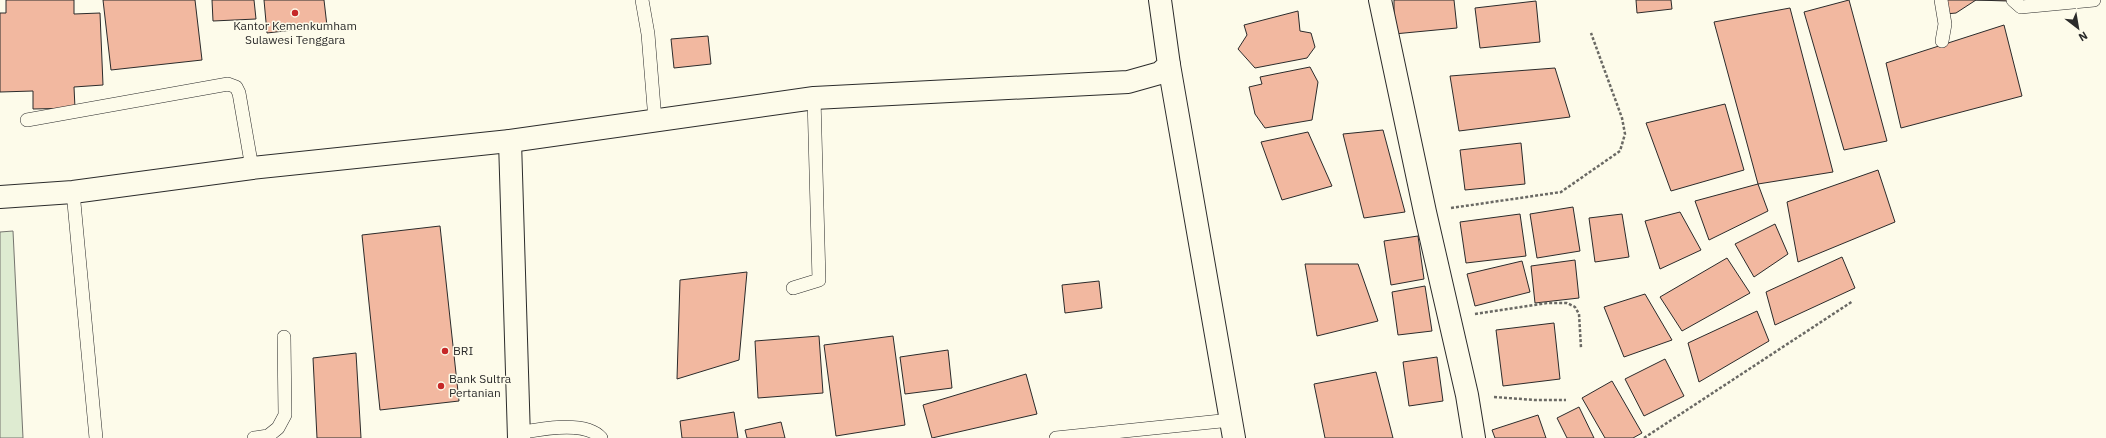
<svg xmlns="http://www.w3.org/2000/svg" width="2106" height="438" font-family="'IBM Plex Sans',sans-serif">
	<rect width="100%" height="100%" fill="#fdfbea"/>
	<path fill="#deebd1" stroke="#74746e" d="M13 231 23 438H0V232Z"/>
	<path fill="#f2b8a0" stroke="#2b2b2b" d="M6 0H74V14L100 13 103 85 74 87 75 108 33 109V91L0 92V13H6Z
		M103 0H195L202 60 111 70Z
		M212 0H254L256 19 213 21Z
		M264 0H324L327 26 267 33Z
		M1394 0H1454L1457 28 1394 34Z
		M1636 0H1671L1672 9 1637 13Z
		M1849 0 1887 141 1844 150 1804 12Z
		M1943 0H2006L2007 1 1976 0 1956 13 1946 14Z
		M1536 1 1540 42 1480 48 1475 8Z
		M1790 8 1833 172 1758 184 1714 22Z
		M1298 11 1300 31 1311 33 1315 47 1307 58 1255 68 1238 49 1247 35 1244 25Z
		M2004 25 2022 96 1901 128 1886 63Z
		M708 36 711 64 674 68 671 39Z
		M1310 67 1318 82 1312 120 1265 128 1255 114 1249 87 1262 84 1260 77Z
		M1555 68 1570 117 1459 131 1450 76Z
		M1725 104 1744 170 1671 191 1646 123Z
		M1383 130 1405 212 1364 218 1343 134Z
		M1308 132 1332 186 1282 200 1261 142Z
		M1521 143 1525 184 1465 190 1460 150Z
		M1878 170 1895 222 1798 262 1787 202Z
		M1758 184 1768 211 1709 240 1695 201Z
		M1573 207 1580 251 1537 258 1530 214Z
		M1680 212 1701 250 1660 269 1645 221Z
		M1520 214 1526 256 1466 263 1460 222Z
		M1622 214 1629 257 1595 262 1589 218Z
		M1775 224 1788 254 1754 277 1735 244Z
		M440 226 459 401 380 410 362 235Z
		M1418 236 1424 279 1391 285 1384 241Z
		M1842 257 1855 288 1775 325 1766 292Z
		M1727 258 1750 293 1682 331 1660 297Z
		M1575 260 1579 298 1535 303 1531 266Z
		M1522 261 1530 292 1475 306 1467 274Z
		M1305 264H1358L1378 321 1317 336Z
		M747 272 739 360 677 379 680 280Z
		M1099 281 1102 308 1065 313 1062 285Z
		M1425 286 1432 331 1398 335 1392 292Z
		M1645 294 1672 340 1624 357 1604 307Z
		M1757 311 1769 341 1699 382 1688 343Z
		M1554 323 1560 379 1503 386 1496 330Z
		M819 336 823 393 758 398 755 341Z
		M893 336 905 425 836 436 824 345Z
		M948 350 952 388 905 394 900 357Z
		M356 353 361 438H317L313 358Z
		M1437 357 1443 401 1409 406 1403 362Z
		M1665 359 1684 396 1644 416 1625 379Z
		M1376 372 1393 438H1325L1314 384Z
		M1026 374 1037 414 932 438 923 405Z
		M1612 381 1642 433 1633 438H1605L1582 398Z
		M1579 407 1594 438H1567L1557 418Z
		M734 412 738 438H682L680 421Z
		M1538 415 1546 438H1495L1492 430Z
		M781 422 785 438H747L745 430Z"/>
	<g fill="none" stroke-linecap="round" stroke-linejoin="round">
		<g stroke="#2b2b2b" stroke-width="14">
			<path id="lane" d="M642 0 648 34 655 120
				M1941 0 1945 24 1942 41
				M2013 0 2021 7 2094 0
				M27 120 228 84 236 87 239 93 252 168
				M73 192 96 438
				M793 288 819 280 814 98
				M519 433C539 429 586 420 601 438
				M254 438 268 436 278 428 285 415 284 337
				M1056 438 1231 420"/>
		</g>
		<g stroke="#2b2b2b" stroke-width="24">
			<path id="street" d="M1380 0 1425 212 1467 395 1474 438
				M1169 65 1234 438
				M510 141 519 438"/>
		</g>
		<g stroke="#2b2b2b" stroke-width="24">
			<path id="secondary" d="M0 197 73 192 252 168 510 141 814 98 1128 82 1160 73 1169 65 1160 0"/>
		</g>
		<path stroke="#6a6964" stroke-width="2.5" stroke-dasharray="3 2" stroke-linecap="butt" d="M1451 208 1561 192 1620 151 1625 134 1622 118 1591 33
			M1475 314 1547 303H1567L1575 307 1579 314 1581 348
			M1494 397 1534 400H1566
			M1644 438 1853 301"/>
		<use href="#lane" stroke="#fdfbea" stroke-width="13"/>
		<use href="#street" stroke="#fdfbea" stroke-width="22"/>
		<use href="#secondary" stroke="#fdfbea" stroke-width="22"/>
	</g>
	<g fill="#c62828" stroke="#fdfbea" stroke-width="1.5">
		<circle cx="295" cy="13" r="4"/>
		<circle cx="445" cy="351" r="4"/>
		<circle cx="441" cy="386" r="4"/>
	</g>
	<g text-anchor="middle" stroke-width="3" stroke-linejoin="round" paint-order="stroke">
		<g font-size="12" fill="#2b2b2b" stroke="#fdfbea" text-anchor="start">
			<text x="295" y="30" text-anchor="middle">Kantor Kemenkumham<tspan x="295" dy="14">Sulawesi Tenggara</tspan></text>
			<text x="453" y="355">BRI</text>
			<text x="449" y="383">Bank Sultra<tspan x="449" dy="14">Pertanian</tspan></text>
		</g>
	</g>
	<g transform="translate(2078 28) rotate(149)" stroke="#fdfbea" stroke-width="3" paint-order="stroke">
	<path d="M0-3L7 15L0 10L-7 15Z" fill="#2b2b2b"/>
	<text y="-6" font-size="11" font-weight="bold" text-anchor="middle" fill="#2b2b2b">N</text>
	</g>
</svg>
